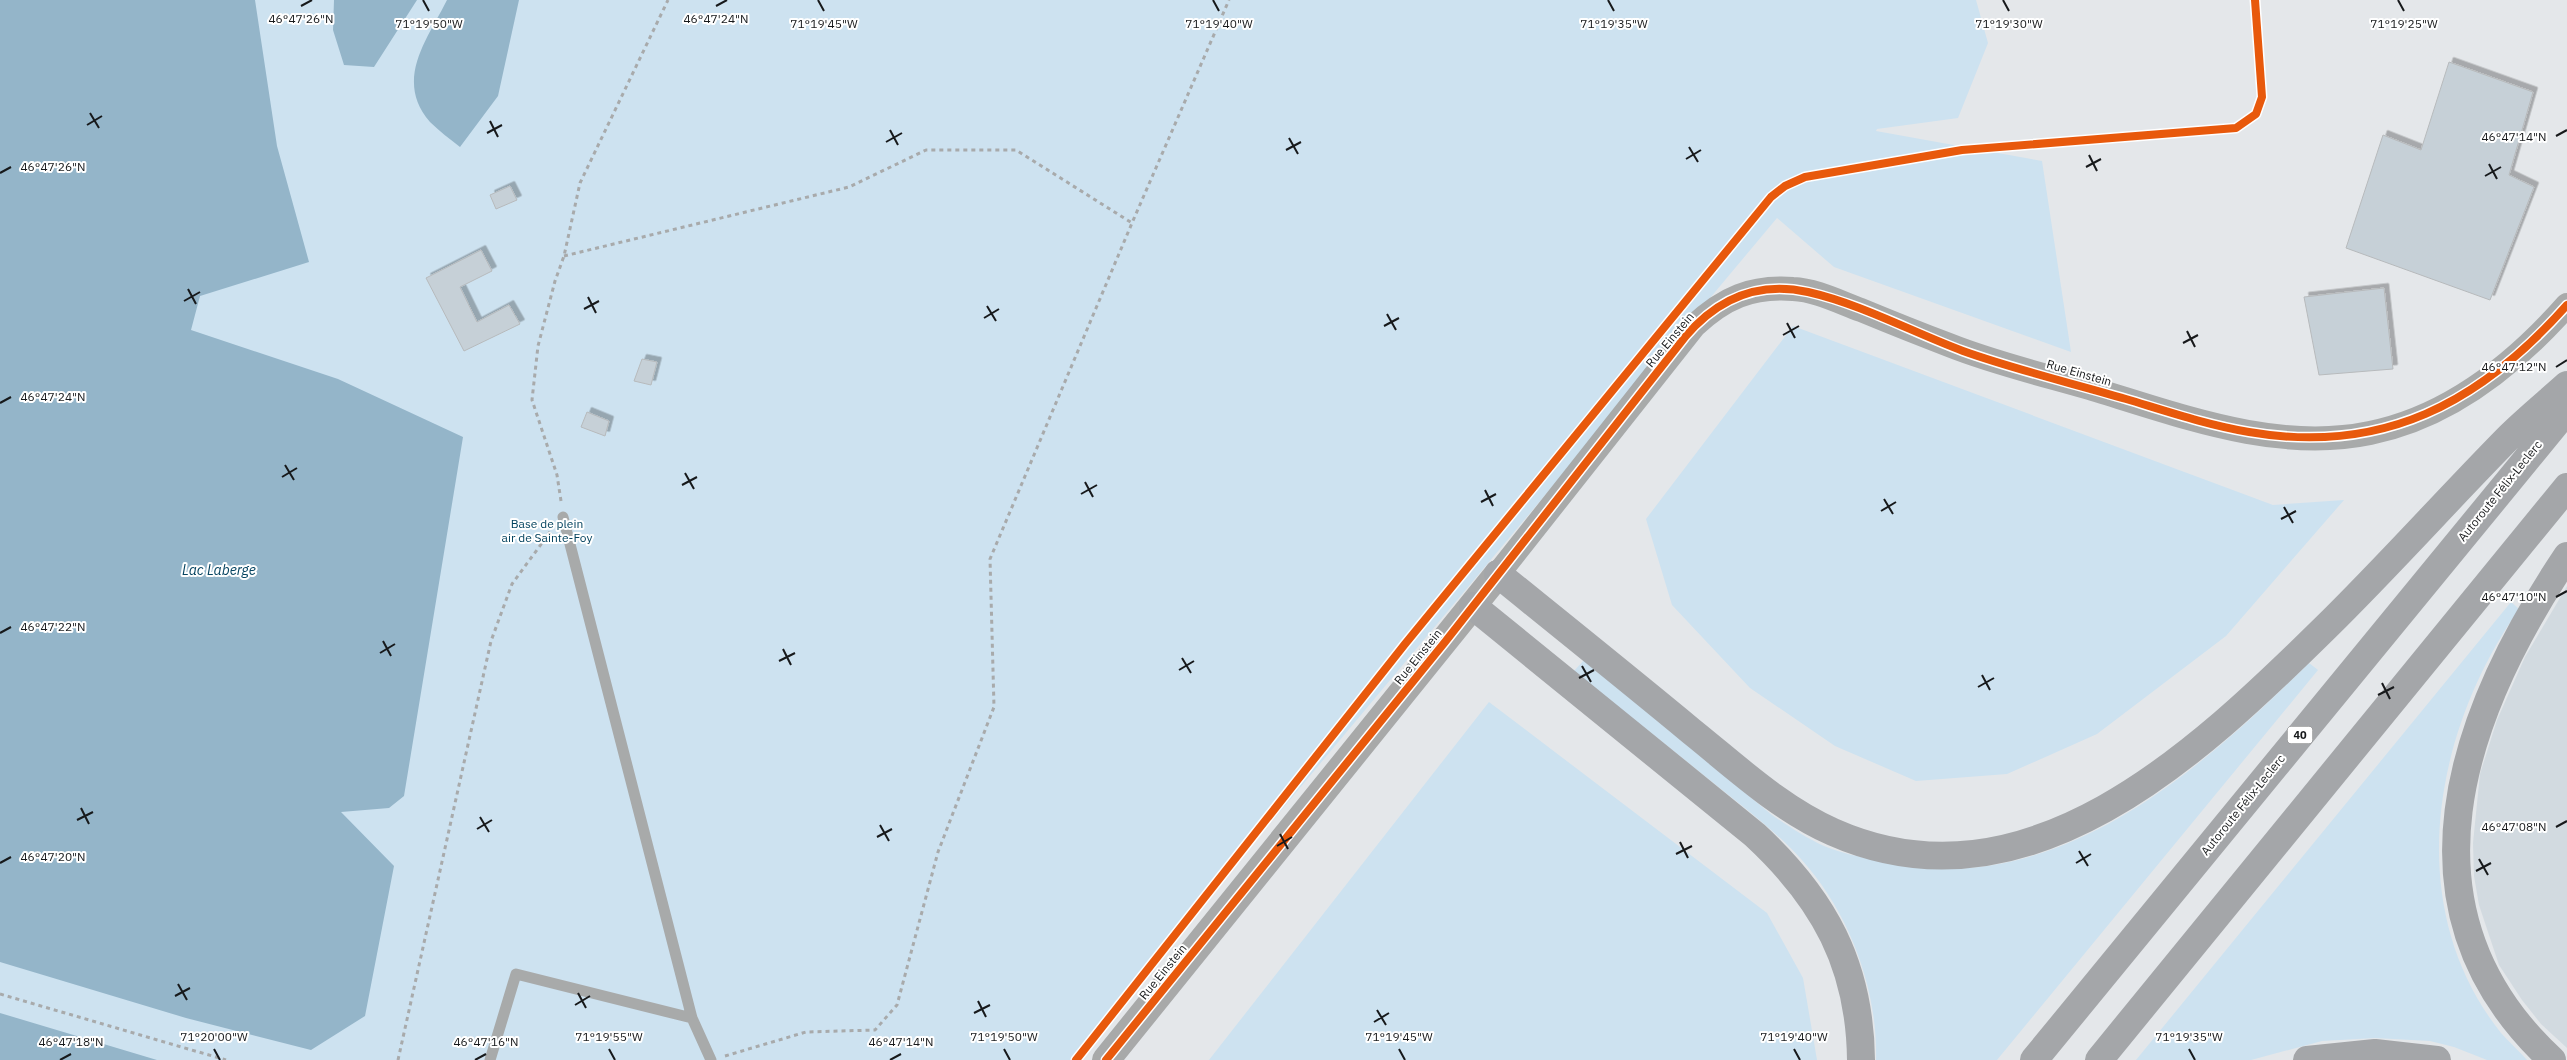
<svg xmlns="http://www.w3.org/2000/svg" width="2567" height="1060" font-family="'IBM Plex Sans',sans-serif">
	<defs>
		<filter id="shadow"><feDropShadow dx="4.5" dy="-4.5" stdDeviation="0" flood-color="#0004"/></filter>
	</defs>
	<rect width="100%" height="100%" fill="#e4e7ea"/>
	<path fill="#d2dae0" d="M2567 586V1048L2541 1024 2522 1000 2499 965 2479 905 2474 876 2473 843 2480 774 2497 720 2525 657Z"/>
	<path fill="#cde2f0" d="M0 0H1976L1988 43 1958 118 1877 129 1876 131 2042 161 2071 352 1834 267 1777 218 1072 1060H0Z
		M1793 326 2273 505 2344 500 2226 636 2097 734 2007 774 1916 781 1835 746 1750 688 1672 605 1646 519Z
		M2511 602 2519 609C2433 732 2401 907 2501 1033 2509 1042 2519 1051 2527 1060H2487L2454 1047 2430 1041 2375 1038 2322 1041 2251 1060H2136Z
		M1584 660 1772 815C1788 826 1806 838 1824 846 1841 853 1860 857 1879 861 2052 902 2194 776 2309 663L2318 670 1997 1060H1876C1878 989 1849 912 1801 859 1772 827 1735 801 1701 773 1659 739 1616 705 1574 671Z
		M1489 702 1767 913 1803 978 1817 1060H1209Z"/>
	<path fill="#94b5c9" d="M0 0H255L277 146 309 262 200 296 191 330 338 379 463 437 404 796 389 808 341 812 394 866 365 1016 311 1050 186 1018 0 962Z
		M334 0H417L374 67 344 65 333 30Z
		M447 0H519L498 96 460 147C450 139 439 131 430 122 394 80 427 40 447 0Z
		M0 1013 157 1060H0Z"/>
	<path fill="#c6d0d7" stroke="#b7babc" filter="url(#shadow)" d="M2449 62 2533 92 2509 175 2534 187 2490 300 2346 248 2383 135 2421 150Z
		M510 186 517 200 496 209 490 195Z
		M481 250 492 271 460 287 477 322 509 305 520 324 464 351 426 278Z
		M2384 288 2393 369 2319 375 2304 297Z
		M642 359 657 362 651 385 634 381Z
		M587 412 609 421 605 436 581 427Z"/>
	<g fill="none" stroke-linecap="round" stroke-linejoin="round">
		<path stroke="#a8aaab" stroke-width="3" stroke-dasharray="4 4" stroke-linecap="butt" d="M564 256 849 187 926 150H1016L1132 223
			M561 501 557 475 532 400 538 346 555 281 564 256 580 183 668 0
			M0 994 226 1060
			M725 1056 806 1032 875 1030 897 1005 938 852 994 707 990 559 1132 223 1229 0
			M398 1060 491 641 512 584 550 532"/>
		<path stroke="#a8aaaa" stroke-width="11" d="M563 517 692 1018
			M490 1060 516 974 692 1018 711 1060"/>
		<path stroke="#a8aaaa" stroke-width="24" d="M1498 574 1694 326C1724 298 1751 286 1793 289 1816 290 1839 302 1861 310 1890 322 1920 334 1949 345 1994 363 2041 374 2086 387 2177 414 2275 453 2370 433 2449 417 2515 364 2567 305"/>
		<path stroke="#a8a9a9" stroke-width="28" d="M1106 1060 1498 574"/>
		<path stroke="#a4a6a9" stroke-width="28" d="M1498 574C1562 626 1627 678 1691 731 1736 767 1779 808 1833 832 2027 918 2199 752 2326 627 2388 566 2446 501 2507 439 2526 420 2547 403 2567 385
			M1473 606 1755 835C1824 899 1860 965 1861 1060
			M2034 1060 2567 410
			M2099 1060 2567 487
			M2307 1060 2375 1053 2437 1060
			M2552 1060C2389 909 2461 714 2567 556"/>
		<g stroke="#fff" stroke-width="11">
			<path id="cycleway" d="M1076 1060 1405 644 1771 197 1785 186 1805 177 1962 150 2236 128 2256 114 2262 97 2255 0
				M1106 1060 1445 642 1685 337C1718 298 1758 281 1808 292 1861 304 1912 332 1963 351 2016 370 2072 383 2126 399 2166 411 2207 425 2249 432 2383 455 2480 403 2567 305"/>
		</g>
		<use href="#cycleway" stroke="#e8590c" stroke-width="8"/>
	</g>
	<path fill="none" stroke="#17191b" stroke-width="2" d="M423 0 429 11M818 0 824 11M1213 0 1219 11M1608 0 1614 11M2003 0 2009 11M2398 0 2404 11M301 6 312 0M716 6 727 0M90 113 99 128M490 121 498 137M87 125 102 116M890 130 898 145M487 133 502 125M2556 136 2567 130M1289 138 1298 154M886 142 902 133M1689 147 1698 162M1286 150 1301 142M2089 155 2097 171M1686 159 1701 150M2489 164 2497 179M2086 167 2101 159M0 173 11 167M2485 176 2501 167M188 289 196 304M588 297 596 313M184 301 200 292M987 306 996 321M584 309 599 301M1387 314 1396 330M984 318 999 309M1787 323 1795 338M1384 326 1399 318M2187 331 2195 347M1783 335 1799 326M2183 343 2198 335M2556 367 2567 360M0 403 11 397M285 465 294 480M685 473 694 489M282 477 297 468M1085 482 1093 497M682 485 697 477M1485 490 1493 506M1081 494 1097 485M1884 499 1893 514M1481 502 1496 494M2284 507 2293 523M1881 511 1896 502M2281 519 2296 511M2556 597 2567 591M0 633 11 627M383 641 391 656M783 649 791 665M380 653 395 644M1182 658 1191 673M779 661 795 653M1582 666 1591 682M1179 670 1194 661M1982 675 1990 690M1579 678 1594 670M2382 683 2390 699M1978 687 1994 678M2378 695 2394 687M81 808 89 824M480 817 489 832M77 820 93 812M880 825 889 841M2556 827 2567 821M477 829 492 820M1280 834 1288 849M877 837 892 829M1680 842 1688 858M1277 846 1292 837M2079 851 2088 866M1676 854 1692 846M2479 859 2488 875M0 863 11 857M2076 863 2091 854M2476 871 2491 863M178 984 187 1000M578 993 586 1008M175 996 190 988M978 1001 986 1017M575 1005 590 996M1377 1010 1386 1025M974 1013 990 1005M1374 1022 1389 1013M214 1049 220 1060M609 1049 615 1060M1004 1049 1010 1060M1399 1049 1405 1060M1794 1049 1800 1060M2189 1049 2195 1060M60 1060 71 1054M475 1060 486 1054M890 1060 901 1054"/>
	<g text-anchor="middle" stroke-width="4" stroke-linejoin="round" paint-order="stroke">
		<rect fill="#fff" stroke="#5d5e5f" stroke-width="1" x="2287.5" y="726.5" width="25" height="17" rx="4"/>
		<g font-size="11" font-weight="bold" fill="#17191b">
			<text x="2300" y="739">40</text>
		</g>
		<g font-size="12" fill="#17191b" stroke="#fff">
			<text transform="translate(1670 340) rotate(-50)" y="4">Rue Einstein</text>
			<text transform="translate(2079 373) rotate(16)" y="4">Rue Einstein</text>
			<text transform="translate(2500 491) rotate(-51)" y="4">Autoroute Félix-Leclerc</text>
			<text transform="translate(1418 657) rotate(-51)" y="4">Rue Einstein</text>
			<text transform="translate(2243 805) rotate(-51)" y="4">Autoroute Félix-Leclerc</text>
			<text transform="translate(1163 972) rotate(-51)" y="4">Rue Einstein</text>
		</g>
		<g font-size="12" fill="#01415d" stroke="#fff">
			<text x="547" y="528">Base de plein<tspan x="547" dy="14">air de Sainte-Foy</tspan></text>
		</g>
		<g font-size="14" font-style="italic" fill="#064461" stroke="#fff">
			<text x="219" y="575">Lac Laberge</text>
		</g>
	</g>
	<g font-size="12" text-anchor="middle" fill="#17191b" stroke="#fff" stroke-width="4" stroke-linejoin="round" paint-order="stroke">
		<text x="301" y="23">46°47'26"N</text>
		<text x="716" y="23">46°47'24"N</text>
		<text x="429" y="28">71°19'50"W</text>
		<text x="824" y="28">71°19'45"W</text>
		<text x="1219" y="28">71°19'40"W</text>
		<text x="1614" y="28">71°19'35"W</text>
		<text x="2009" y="28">71°19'30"W</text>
		<text x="2404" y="28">71°19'25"W</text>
		<text x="2514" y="141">46°47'14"N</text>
		<text x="53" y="171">46°47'26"N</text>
		<text x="2514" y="371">46°47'12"N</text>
		<text x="53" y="401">46°47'24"N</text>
		<text x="2514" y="601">46°47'10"N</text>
		<text x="53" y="631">46°47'22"N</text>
		<text x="2514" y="831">46°47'08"N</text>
		<text x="53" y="861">46°47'20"N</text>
		<text x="214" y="1041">71°20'00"W</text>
		<text x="609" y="1041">71°19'55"W</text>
		<text x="1004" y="1041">71°19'50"W</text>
		<text x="1399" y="1041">71°19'45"W</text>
		<text x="1794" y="1041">71°19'40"W</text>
		<text x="2189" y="1041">71°19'35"W</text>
		<text x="71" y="1046">46°47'18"N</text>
		<text x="486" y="1046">46°47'16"N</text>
		<text x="901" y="1046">46°47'14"N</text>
	</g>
</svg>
